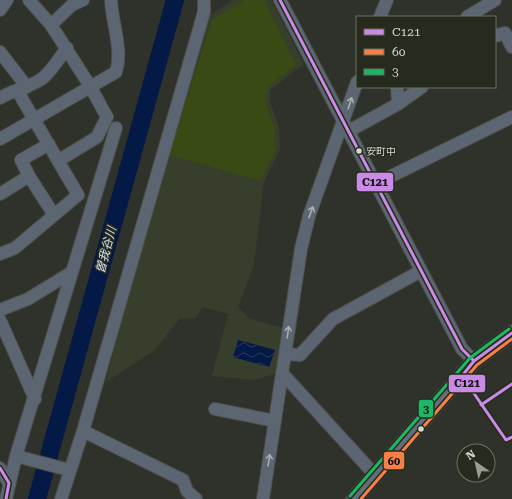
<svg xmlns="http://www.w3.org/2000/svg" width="512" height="499" font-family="'Roboto Serif','Noto Sans JP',serif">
	<defs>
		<pattern id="water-waves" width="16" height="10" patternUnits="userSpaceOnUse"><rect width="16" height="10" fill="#041945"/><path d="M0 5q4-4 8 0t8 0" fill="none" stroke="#283a5f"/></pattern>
	</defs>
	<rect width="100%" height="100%" fill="#2f322a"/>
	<path fill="#373e2b" d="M233 0H271L304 64 270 90V102L279 127 280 149 264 182 254 265 238 307 249 318 285 329 278 373 254 380 212 376 228 314 203 307 195 319 180 318 155 350 106 382 151 203 207 17Z"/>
	<path fill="#394a14" d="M244 0H264L296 65 268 87 265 99 274 127 275 151 260 181 169 155 212 20Z"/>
	<path fill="url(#water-waves)" d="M238 340 275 350 269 367 233 357Z"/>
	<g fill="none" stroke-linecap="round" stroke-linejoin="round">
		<path stroke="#041945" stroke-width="18" d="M37 499 175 0"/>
		<g stroke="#4d4f48" stroke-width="14">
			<path id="minor" d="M29 0 51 25 90 86 107 117 97 137 58 161
				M280 0 462 349 474 361
				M0 10 7 0
				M380 17 387 0
				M467 17 495 0
				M51 25 72 5 83 0
				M495 36 505 33 512 47
				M0 52 27 87
				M397 87 398 104
				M0 98C13 90 27 88 40 80 50 74 59 58 67 48
				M347 132 398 104 422 87
				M0 139 116 72C123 50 112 23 111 0
				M49 144 21 160 29 176 54 215
				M375 184 512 117
				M0 194 29 176
				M0 254 15 248 78 195 21 97V89
				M0 310 28 299 72 272
				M0 320 35 399
				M285 354 300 355 333 319 421 271
				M282 373 375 475
				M215 409 275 421
				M83 431 183 480 187 491 196 499
				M16 456 69 470
				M0 468 9 483
				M6 499 16 456 116 128
				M61 499 83 431 204 12V0
				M263 499 301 249 309 216 357 82"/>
		</g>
		<g stroke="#4d4f48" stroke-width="17">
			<path id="major" d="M354 499 474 361 512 333"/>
		</g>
		<use href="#minor" stroke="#5c6572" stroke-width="12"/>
		<use href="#major" stroke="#636e7d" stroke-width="15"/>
		<g stroke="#262b1d" stroke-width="6">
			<path id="bus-1" d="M280 0 462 349 474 361
				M512 333 474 361 462 376 506 440 512 437
				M481 405 512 384
				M0 468 9 483 6 499"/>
		</g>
		<g stroke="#262b1d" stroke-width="6">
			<path id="bus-2" d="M361 499 477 365 512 339"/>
		</g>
		<g stroke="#262b1d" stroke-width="6">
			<path id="bus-3" d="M350 496 470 358 509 329"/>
		</g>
		<use href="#bus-1" stroke="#ca8be6" stroke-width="3"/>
		<use href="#bus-2" stroke="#f78048" stroke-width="3"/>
		<use href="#bus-3" stroke="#1ab867" stroke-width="3"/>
	</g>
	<defs><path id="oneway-shaft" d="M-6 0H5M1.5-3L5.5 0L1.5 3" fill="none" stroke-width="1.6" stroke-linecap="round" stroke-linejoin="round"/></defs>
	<g stroke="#a9afae">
		<use href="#oneway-shaft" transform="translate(350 103) rotate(-72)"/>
		<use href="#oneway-shaft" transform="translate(311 212) rotate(-70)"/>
		<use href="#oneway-shaft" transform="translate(288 332) rotate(-82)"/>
		<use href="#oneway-shaft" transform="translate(269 460) rotate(-81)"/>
	</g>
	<g fill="#d3d7ce" stroke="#262b1d" stroke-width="1.5">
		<circle cx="359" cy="151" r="3.5"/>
		<circle cx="421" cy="429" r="3.5"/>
	</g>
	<g text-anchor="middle" stroke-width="3" stroke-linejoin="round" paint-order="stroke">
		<g font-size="10" fill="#d3d7ce" stroke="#262b1d" text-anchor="start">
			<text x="366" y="155">安町中</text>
		</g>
		<g font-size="12" font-style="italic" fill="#d3e0f4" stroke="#262b1d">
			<text transform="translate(106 250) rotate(-75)" y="4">曽我谷川</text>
		</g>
	</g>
	<g stroke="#262b1d" stroke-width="1.5">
		<rect x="356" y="172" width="38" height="20" rx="4" fill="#ca8be6"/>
		<rect x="448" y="374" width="38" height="19" rx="4" fill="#ca8be6"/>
		<rect x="418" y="399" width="16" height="19" rx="4" fill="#1ab867"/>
		<rect x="383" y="451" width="22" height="19" rx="4" fill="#f78048"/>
	</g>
	<g font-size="11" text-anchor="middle" font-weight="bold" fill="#111">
		<text x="375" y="186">C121</text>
		<text x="467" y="387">C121</text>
		<text x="426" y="413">3</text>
		<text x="394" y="465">60</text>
	</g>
	<rect x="356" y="16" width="140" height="72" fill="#262b1d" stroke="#6b7064"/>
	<rect x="364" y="29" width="20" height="6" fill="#ca8be6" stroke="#6b7064"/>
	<text x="392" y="36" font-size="12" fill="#d3d7ce">C121</text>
	<rect x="364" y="49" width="20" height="6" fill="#f78048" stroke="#6b7064"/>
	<text x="392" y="56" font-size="12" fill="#d3d7ce">60</text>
	<rect x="364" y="69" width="20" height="6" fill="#1ab867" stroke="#6b7064"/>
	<text x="392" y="76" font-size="12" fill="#d3d7ce">3</text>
	<g transform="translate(476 463) rotate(326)"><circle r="19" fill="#262b1d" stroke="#6b7064"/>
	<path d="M0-3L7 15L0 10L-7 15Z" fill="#9a9d95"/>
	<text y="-6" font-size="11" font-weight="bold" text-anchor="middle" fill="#d3d7ce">N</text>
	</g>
</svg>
